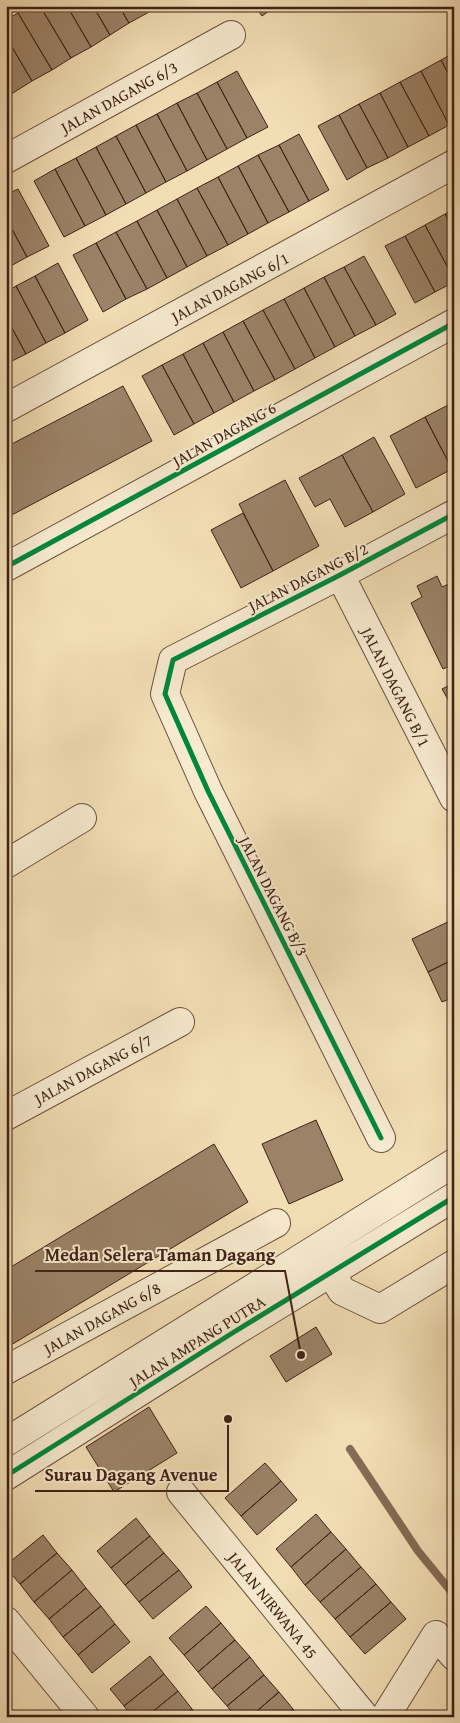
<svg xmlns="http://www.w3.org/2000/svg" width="460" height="1723" font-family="'Gentium Book Plus',serif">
	<rect width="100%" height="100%" fill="#f2deb5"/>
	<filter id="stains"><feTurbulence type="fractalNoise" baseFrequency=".004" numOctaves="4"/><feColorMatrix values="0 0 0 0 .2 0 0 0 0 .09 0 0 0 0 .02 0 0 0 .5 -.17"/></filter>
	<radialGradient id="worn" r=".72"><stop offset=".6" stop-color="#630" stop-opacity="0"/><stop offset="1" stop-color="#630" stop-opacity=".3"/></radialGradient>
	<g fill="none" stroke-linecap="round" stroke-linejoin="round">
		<path stroke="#866c55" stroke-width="8" d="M350 1449 418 1551 454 1595"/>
	</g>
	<path fill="#9c8368" stroke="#3f2115" d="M29 6H40L71 58 52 70 18 13Z
		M40 6H67L91 47 71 58Z
		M67 6H93L110 35 91 47Z
		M93 6H119L129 23 110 35Z
		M119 6H145L149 12 129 23Z
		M145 6H159L149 12Z
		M255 6H276L262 16Z
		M18 13 52 70 32 81 6 37V20Z
		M6 37 32 81 13 93 6 82Z
		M454 53V84L441 60Z
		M441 60 454 84V122L449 125 421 71Z
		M237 71 268 127 247 138 217 82Z
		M421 71 449 125 429 136 400 82Z
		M6 82 13 93 6 97Z
		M217 82 247 138 227 149 197 93Z
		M400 82 429 136 408 147 380 93Z
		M197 93 227 149 207 160 177 103Z
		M380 93 408 147 388 158 359 104Z
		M177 103 207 160 187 171 157 114Z
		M359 104 388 158 367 168 339 115Z
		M157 114 187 171 166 182 136 125Z
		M339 115 367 168 347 180 318 126Z
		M136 125 166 182 146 193 116 136Z
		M299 134 329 190 309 201 279 145Z
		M116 136 146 193 126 204 96 147Z
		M279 145 309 201 289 212 258 155Z
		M96 147 126 204 106 215 76 158Z
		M258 155 289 212 268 223 238 166Z
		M76 158 106 215 85 226 55 169Z
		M238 166 268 223 248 234 218 177Z
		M55 169 85 226 64 237 34 181Z
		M218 177 248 234 228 245 197 188Z
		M197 188 228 245 207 256 177 199Z
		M18 189 49 246 27 257 6 218V195Z
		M177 199 207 256 187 267 157 210Z
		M157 210 187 267 167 278 137 221Z
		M454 210V230L445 214Z
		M445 214 454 230V279L425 225Z
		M6 218 27 257 7 268H6Z
		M137 221 167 278 147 289 116 232Z
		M425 225 454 279V282L435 292 405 236Z
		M116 232 147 289 126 299 96 243Z
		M405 236 435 292 415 303 385 246Z
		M96 243 126 299 103 312 73 255Z
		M364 256 396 314 376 325 344 267Z
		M58 263 88 320 65 333 35 276Z
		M344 267 376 325 355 336 324 277Z
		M35 276 65 333 46 343 16 286Z
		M324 277 355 336 335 347 304 288Z
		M16 286 46 343 26 354 6 317V292Z
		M304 288 335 347 315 358 284 299Z
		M284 299 315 358 295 369 263 310Z
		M263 310 295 369 275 380 243 321Z
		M6 317 26 354 6 364Z
		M243 321 275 380 254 391 223 332Z
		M223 332 254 391 234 402 203 343Z
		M203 343 234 402 214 413 183 354Z
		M183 354 214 413 194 424 162 365Z
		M162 365 194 424 174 435 142 376Z
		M123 386 152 441 6 518V447Z
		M454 402V468L452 469 425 417Z
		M425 417 452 469 416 488 390 436Z
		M374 437 405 494 373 512 342 455Z
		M342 455 373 512 345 527 330 499 315 507 299 478Z
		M285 480 319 546 273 571 239 504Z
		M243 513 273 571 241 588 211 530Z
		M437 576 442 587 451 583 454 587V664L443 669 411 603 422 597 417 586Z
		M454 683V708H453L442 689Z
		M454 919V959L428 972 412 939Z
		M454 959V997L442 1002 428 972Z
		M316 1120 343 1180 289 1204 262 1144Z
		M214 1144 248 1202 6 1348V1270Z
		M316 1327 332 1354 286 1382 270 1356Z
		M149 1407 177 1453 114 1492 86 1447Z
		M265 1463 281 1481 241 1516 225 1498Z
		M281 1481 297 1500 257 1535 241 1516Z
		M316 1514 331 1532 291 1567 276 1549Z
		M136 1518 150 1536 111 1568 97 1551Z
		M331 1532 346 1549 305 1585 291 1567Z
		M43 1535 57 1553 20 1584 6 1568V1565Z
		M150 1536 164 1553 125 1585 111 1568Z
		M346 1549 361 1567 320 1602 305 1585Z
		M57 1553 72 1570 34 1602 20 1584Z
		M164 1553 179 1570 139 1602 125 1585Z
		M361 1567 376 1584 335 1619 320 1602Z
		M72 1570 86 1588 49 1619 34 1602Z
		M179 1570 192 1587 153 1619 139 1602Z
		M376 1584 391 1602 350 1637 335 1619Z
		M86 1588 101 1606 63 1637 49 1619Z
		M391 1602 406 1619 365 1654 350 1637Z
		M101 1606 115 1624 78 1655 63 1637Z
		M206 1606 221 1623 184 1655 169 1638Z
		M221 1623 235 1640 198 1672 184 1655Z
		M115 1624 130 1642 92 1673 78 1655Z
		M235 1640 250 1657 212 1689 198 1672Z
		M150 1656 164 1674 124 1706 110 1689Z
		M250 1657 264 1675 227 1706 212 1689Z
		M164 1674 178 1691 146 1717H132L124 1706Z
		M264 1675 279 1692 250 1717H236L227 1706Z
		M178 1691 192 1709 182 1717H146Z
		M279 1692 293 1709 284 1717H250Z
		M192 1709 198 1717H182Z
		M293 1709 300 1717H284Z"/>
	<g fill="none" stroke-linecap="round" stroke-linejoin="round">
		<g stroke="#6c503d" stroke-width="30">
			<path id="minor" d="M6 159 231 35
				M6 408 454 164
				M6 567 454 323
				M340 575 454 798
				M6 864 82 818
				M6 1116 180 1022
				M381 1138 208 791 165 694 173 660 340 575 454 514
				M322 1258 342 1291 380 1309 454 1264
				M6 1370 276 1223
				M6 1442 454 1163
				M6 1476 234 1332 454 1197
				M181 1492 365 1717
				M6 1621 85 1717
				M385 1717 436 1635 454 1656"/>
		</g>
		<use href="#minor" stroke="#f7eacf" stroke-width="28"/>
		<g stroke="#f7eacf" stroke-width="8">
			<path id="cycleway" d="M6 567 454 323
				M381 1138 208 791 165 694 173 660 340 575 454 514
				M6 1476 234 1332 454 1197"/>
		</g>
		<use href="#cycleway" stroke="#00873e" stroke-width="5"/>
	</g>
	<g text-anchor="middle" stroke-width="4" stroke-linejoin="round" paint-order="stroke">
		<g font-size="16" fill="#3f2115" stroke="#f7eacf">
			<text transform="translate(119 97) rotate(-29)" y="6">JALAN DAGANG 6/3</text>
			<text transform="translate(230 287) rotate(-28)" y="6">JALAN DAGANG 6/1</text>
			<text transform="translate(224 434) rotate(-29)" y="6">JALAN DAGANG 6</text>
			<text transform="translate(308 577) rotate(-27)" y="6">JALAN DAGANG B/2</text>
			<text transform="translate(396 687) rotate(63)" y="6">JALAN DAGANG B/1</text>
			<text transform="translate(274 896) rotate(63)" y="6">JALAN DAGANG B/3</text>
			<text transform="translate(93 1069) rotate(-28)" y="6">JALAN DAGANG 6/7</text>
			<text transform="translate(102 1318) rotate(-29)" y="6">JALAN DAGANG 6/8</text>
			<text transform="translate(197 1341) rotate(-32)" y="6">JALAN AMPANG PUTRA</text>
			<text transform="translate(273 1605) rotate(51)" y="6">JALAN NIRWANA 45</text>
		</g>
	</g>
	<path fill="none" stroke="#3f2115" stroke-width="2" d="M301 1355L285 1271H35M228 1419L228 1491H35"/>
	<g fill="#3f2115" stroke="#f7eacf" stroke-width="2">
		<circle cx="301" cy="1355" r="5"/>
		<circle cx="228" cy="1419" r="5"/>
	</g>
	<g font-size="18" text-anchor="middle" font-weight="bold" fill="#3f2115" stroke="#f7eacf" stroke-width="4" stroke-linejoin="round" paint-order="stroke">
		<text x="160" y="1261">Medan Selera Taman Dagang</text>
		<text x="131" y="1481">Surau Dagang Avenue</text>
	</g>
	<rect width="460" height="1723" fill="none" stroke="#f2deb5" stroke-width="25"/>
	<rect x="8" y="8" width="445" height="1708" fill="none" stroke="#3f2115" stroke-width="2.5"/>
	<rect x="12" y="12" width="435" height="1698" fill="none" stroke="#3f2115"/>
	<rect width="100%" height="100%" filter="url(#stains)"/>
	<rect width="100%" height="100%" fill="url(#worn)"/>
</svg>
